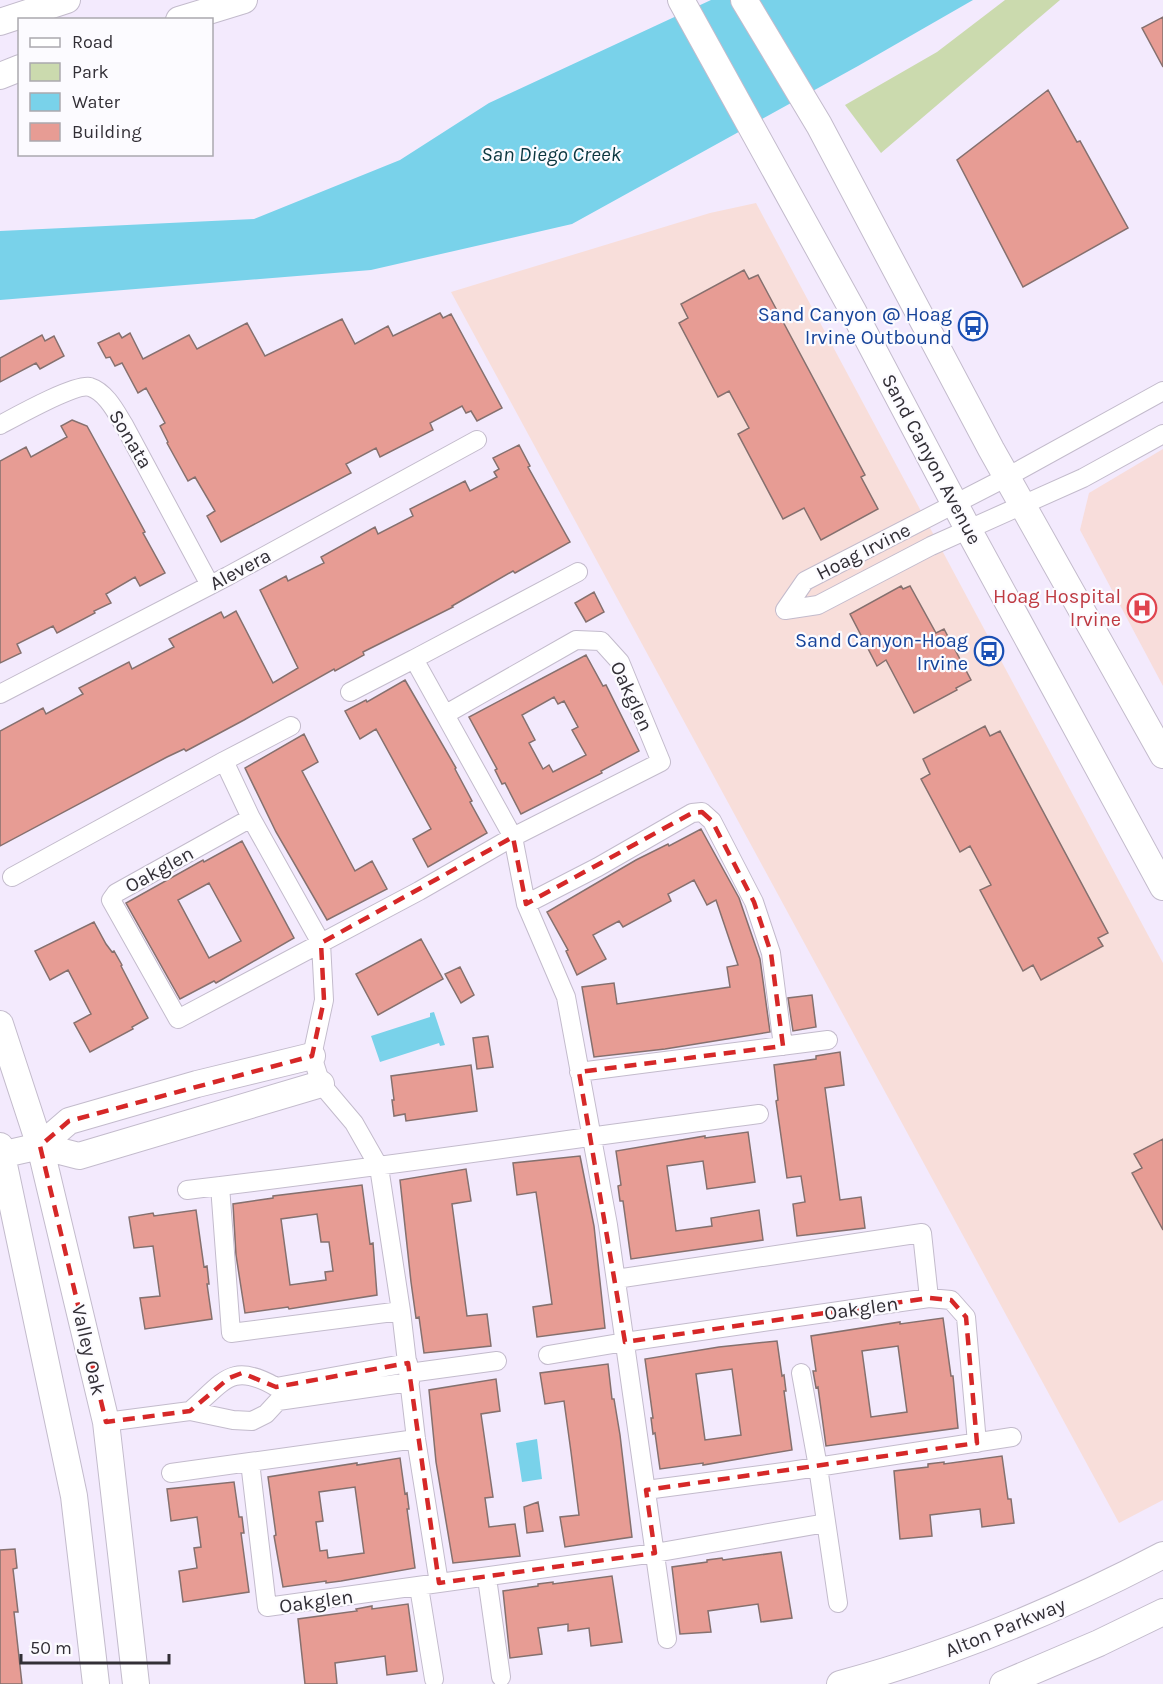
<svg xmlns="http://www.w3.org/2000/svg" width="1163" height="1684" font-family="Karla,sans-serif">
	<rect width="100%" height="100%" fill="#f3eafd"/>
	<path fill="#f8deda" d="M756 203 1163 963V1500L1119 1523 451 292 710 213Z"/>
	<path fill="#f8dddb" d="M1163 449V686L1080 530 1089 493Z"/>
	<path fill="#cbdaae" d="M1005 0H1060L881 153 845 105 937 52Z"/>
	<path fill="#79d2ea" d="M711 0H973L858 66 572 224 371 270 0 300V231L254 219 400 160 489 103Z
		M434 1012 445 1045 440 1046 439 1043 380 1062 371 1036 430 1017V1013Z
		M537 1439 542 1479 522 1482 516 1443Z"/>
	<path fill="#e79c94" stroke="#85706e" stroke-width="1.5" fill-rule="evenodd" d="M1163 17V67L1142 28Z
		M1048 90 1077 142 1080 141 1128 228 1023 287 957 160Z
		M744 270 749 279 758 275 865 475 861 477 878 509 821 540 804 508 783 519 738 434 749 428 729 391 718 397 679 323 688 318 681 304Z
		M440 313 443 318 451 314 502 408 477 421 471 411 466 413 462 406 430 423 433 430 380 457 376 448 346 464 351 473 221 542 207 516 215 511 195 477 188 481 167 443 168 442 160 426 165 423 146 388 138 393 122 363 115 366 110 357 106 358 98 343 119 333 122 338 130 333 143 359 189 335 197 349 247 323 265 356 342 319 355 344 388 326 393 336Z
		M42 335 45 341 54 336 64 356 40 369 36 363 0 382V358Z
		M72 420 87 426 125 495 145 532 143 533 165 573 140 586 135 577 106 594 111 603 94 611 95 613 57 633 53 626 17 644 21 653 0 663V461L26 447 31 457 67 437 61 426Z
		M519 445 530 466 528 467 570 542 515 573 513 571 480 590 452 606 453 607 363 652 364 655 335 671 334 669 244 720 186 751 184 749 167 757 0 846V731L43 708 46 714 83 694 79 688 129 662 132 669 174 647 169 639 221 612 224 618 236 611 273 683 298 668 260 590 286 576 288 581 324 563 321 557 375 527 378 534 413 516 410 509 465 481 470 491 497 477 494 472 499 469 493 458Z
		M901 586 903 589 910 586 936 633 944 629 971 680 956 688 957 690 914 713 886 660 877 666 850 614Z
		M594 592 604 612 586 622 575 603Z
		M586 655 603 686 606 685 639 751 601 771 602 773 521 814 505 783 502 784 495 770 497 769 469 717ZM554 697 558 704 564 701 578 727 572 730 586 755 553 772 549 765 543 769 529 743 535 740 522 715Z
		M405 680 456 768 455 769 472 801 470 802 487 833 428 867 413 839 431 829 376 729 360 739 345 711 366 700 367 702Z
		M985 726 990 736 1000 731 1108 933 1098 938 1103 946 1041 980 1033 965 1023 971 980 890 991 885 970 846 960 852 921 779 930 774 923 759Z
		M304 734 318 762 302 771 355 871 372 861 387 889 327 920 276 832 245 768Z
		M701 829 739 898 760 959 770 1032 665 1049 594 1057 582 987 614 983 617 1004 730 987 727 967 738 965 716 900 707 905 694 880 668 894 671 901 623 927 619 921 593 935 606 959 577 975 566 951 568 950 547 912 636 860 668 844 669 846Z
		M242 841 294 938 216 983 214 981 180 999 126 903 203 860 204 862ZM209 883 241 941 209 958 178 900Z
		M94 922 106 944 112 952 114 951 122 965 121 966 148 1018 132 1027 133 1029 90 1052 74 1023 91 1014 68 970 50 980 35 951Z
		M421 939 443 979 378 1015 356 974Z
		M460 967 474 995 461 1003 445 974Z
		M812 995 816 1027 793 1031 788 998Z
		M488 1036 493 1067 477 1069 473 1038Z
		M840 1052 844 1085 825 1088 840 1200 861 1197 865 1228 797 1236 793 1204 805 1202 801 1176 787 1178 776 1101 778 1100 774 1065 816 1059V1056Z
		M471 1065 477 1111 406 1121 405 1114 394 1116 392 1100H394L391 1076Z
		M748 1132 755 1182 707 1189 703 1161 667 1166 676 1231 712 1226 711 1218 759 1210 763 1240 631 1259 623 1201H620L618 1186 621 1185 616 1151 705 1136V1138Z
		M1163 1139V1230L1132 1173 1142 1168 1134 1154Z
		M580 1156 594 1226 605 1328 537 1337 533 1307 552 1304 545 1254 536 1192 517 1195 513 1163Z
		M466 1169 471 1201 452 1204 467 1316 487 1314 491 1346 424 1353 419 1317 416 1318 411 1282 400 1180Z
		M362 1185 370 1244 373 1243 377 1295 301 1307 289 1309 288 1307 245 1313 236 1255 233 1204 273 1198V1196ZM317 1214 321 1242H329L333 1271 325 1272 326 1280 290 1285 281 1219Z
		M196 1210 204 1267 207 1266 209 1284H207L212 1319 145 1329 140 1298 160 1296 153 1246 134 1248 129 1217 153 1213 154 1216Z
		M943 1318 951 1376H953L958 1428 826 1446 818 1387 816 1388 813 1371H816L811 1336 900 1322V1324ZM898 1346 907 1412 871 1417 862 1351Z
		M777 1341 782 1376 784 1375 786 1391H784L792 1450 703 1465V1463L660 1469 655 1433 653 1434 651 1418H653L645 1359 719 1347ZM732 1369 741 1435 705 1440 696 1374Z
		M608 1364 612 1399H614L620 1435 632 1537 565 1547 560 1517 579 1515 571 1452 564 1401 545 1404 540 1373Z
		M496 1379 500 1411 481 1414 493 1497 485 1498 489 1527 515 1524 520 1556 453 1563 436 1462 429 1390Z
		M1002 1456 1008 1499H1011L1014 1523 982 1527 980 1509 930 1515 932 1536 900 1539 894 1471 928 1467V1464L944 1462V1464Z
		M400 1458 405 1494 407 1493 409 1509H407L415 1568 341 1581 326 1583V1581L283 1587 274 1536 276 1535 268 1477 357 1463V1465ZM355 1487 364 1553 328 1558 327 1550 320 1551 316 1522 323 1521 319 1492Z
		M234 1482 239 1517H242L244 1533H241L249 1592 183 1602 179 1571 197 1568 194 1548 201 1547 197 1517 171 1521 167 1489Z
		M538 1502 543 1531 527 1533 524 1507Z
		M15 1549 17 1568 13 1569 18 1612H14L22 1684H0V1550Z
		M781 1552 792 1618 761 1622 758 1604 708 1611 711 1632 680 1634 672 1567 707 1562V1560L722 1558 723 1560Z
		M612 1576 622 1642 591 1646 589 1628 568 1631V1624L538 1628 542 1654 510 1658 503 1591 538 1586V1584L553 1582V1584Z
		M408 1604 417 1671 387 1675 385 1656 335 1663 337 1684H305L298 1619 357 1611 356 1609 372 1606V1609Z"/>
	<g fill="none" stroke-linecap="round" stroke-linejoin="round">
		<g stroke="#c3bbcc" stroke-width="20">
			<path id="street" d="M0 425C15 417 76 383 90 387 106 392 116 412 124 425L210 585
				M578 572 414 659 513 837 526 904 566 997 608 1225 667 1639
				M785 610 805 581 1007 477 1163 391
				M785 610 818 605 931 546 1083 478 1163 434
				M350 692 414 659
				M0 694 228 576 477 440
				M224 761 291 726
				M251 818 116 893 111 900 178 1019 419 891 513 837 661 762 620 662 601 641 576 640 446 714
				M12 877 224 761 251 818 321 943 324 1000 312 1056 321 1084 354 1123 379 1167 401 1311 416 1439 439 1583
				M526 904 598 867 692 813 702 812 712 821 754 902 771 953 783 1046
				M579 1072 828 1040
				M220 1186 231 1333 401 1311
				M187 1190C378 1168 568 1139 759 1114
				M616 1279 922 1233 929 1298
				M548 1355 625 1342 929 1298 951 1300 966 1317 977 1443
				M409 1373 497 1361
				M801 1373 818 1467 838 1603
				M190 1411C224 1382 231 1361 276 1387L408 1363
				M106 1422 190 1411 233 1420 252 1421 266 1414 278 1401 410 1382
				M250 1462 267 1607 655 1553 826 1523
				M171 1473 416 1439
				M646 1490 791 1471 1012 1437
				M487 1578 501 1677
				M419 1587 434 1679"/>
		</g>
		<g stroke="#c3bbcc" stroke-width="28">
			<path id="secondary" d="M681 0 853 311 968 529 1163 887
				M744 0 819 125 991 449 1163 755
				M179 20 244 0
				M0 22 67 0
				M0 76 20 68
				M0 1024 40 1146 106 1422 136 1684
				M0 1146 74 1496 96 1684
				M40 1146 69 1121 197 1084 312 1056
				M0 1155 40 1146 79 1156 321 1084
				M840 1684C953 1654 1060 1609 1163 1555
				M1003 1684 1099 1643 1163 1612"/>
		</g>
		<use href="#street" stroke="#fff" stroke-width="18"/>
		<use href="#secondary" stroke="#fff" stroke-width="26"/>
	</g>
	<path fill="none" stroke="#d62828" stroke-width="4.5" stroke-dasharray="12 8" stroke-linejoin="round" d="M702 812 712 821 754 902 771 953 783 1046 579 1072 625 1342 929 1298 951 1300 966 1317 977 1443 646 1490 655 1553 439 1583 408 1363 276 1387 242 1373 229 1378 190 1411 106 1422 40 1146 69 1121 312 1056 324 1000 321 943 513 837 526 904 692 813Z"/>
	<defs>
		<g id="bus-ring" transform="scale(1.5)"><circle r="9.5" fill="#fcfbff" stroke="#1a4fb4" stroke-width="1.5"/><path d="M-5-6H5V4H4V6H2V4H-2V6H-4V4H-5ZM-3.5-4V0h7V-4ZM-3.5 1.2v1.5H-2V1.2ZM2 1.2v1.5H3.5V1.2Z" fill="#1a4fb4"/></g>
		<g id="hospital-ring" transform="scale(1.5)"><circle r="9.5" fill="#fcfbff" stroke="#e0444e" stroke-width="1.5"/><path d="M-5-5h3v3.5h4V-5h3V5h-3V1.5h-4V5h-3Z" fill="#e0444e"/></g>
	</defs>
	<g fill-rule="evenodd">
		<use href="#bus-ring" x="973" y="326"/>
		<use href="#hospital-ring" x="1142" y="608"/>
		<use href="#bus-ring" x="989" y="651"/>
	</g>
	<g text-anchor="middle" stroke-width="4.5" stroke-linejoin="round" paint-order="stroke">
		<g font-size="20" fill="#164399" stroke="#fcfbff" text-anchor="end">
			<text x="952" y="321">Sand Canyon @ Hoag<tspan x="952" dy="23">Irvine Outbound</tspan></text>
			<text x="968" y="647">Sand Canyon-Hoag<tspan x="968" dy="23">Irvine</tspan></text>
		</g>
		<g font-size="20" fill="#322f36" stroke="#fcfbff">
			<text transform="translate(131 439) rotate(59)" y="7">Sonata</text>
			<text transform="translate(932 459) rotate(62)" y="7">Sand Canyon Avenue</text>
			<text transform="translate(863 551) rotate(-27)" y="7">Hoag Irvine</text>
			<text transform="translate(240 569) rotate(-28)" y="7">Alevera</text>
			<text transform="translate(632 696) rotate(65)" y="7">Oakglen</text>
			<text transform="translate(159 869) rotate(-29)" y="7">Oakglen</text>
			<text transform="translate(861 1308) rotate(-8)" y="7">Oakglen</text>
			<text transform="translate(89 1350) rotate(77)" y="7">Valley Oak</text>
			<text transform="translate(316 1601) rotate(-8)" y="7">Oakglen</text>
			<text transform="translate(1005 1627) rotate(-22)" y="7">Alton Parkway</text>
		</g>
		<g font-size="20" fill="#be3a42" stroke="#fcfbff" text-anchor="end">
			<text x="1121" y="603">Hoag Hospital<tspan x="1121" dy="23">Irvine</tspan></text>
		</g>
		<g font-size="21" font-style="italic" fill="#0b3740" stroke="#fcfbff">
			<text x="551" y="161">San Diego Creek</text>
		</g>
	</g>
	<rect x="18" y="18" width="195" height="138" fill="#fcfbff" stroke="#aba9af" stroke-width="1.5"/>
	<rect x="30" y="38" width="30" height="9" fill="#ffffff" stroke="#aba9af" stroke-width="1.5"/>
	<text x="72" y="48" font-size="18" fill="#322f36">Road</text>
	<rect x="30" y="63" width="30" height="18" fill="#cbdaae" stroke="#aba9af" stroke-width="1.5"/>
	<text x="72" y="78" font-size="18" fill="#322f36">Park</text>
	<rect x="30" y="93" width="30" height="18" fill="#79d2ea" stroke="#aba9af" stroke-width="1.5"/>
	<text x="72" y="108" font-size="18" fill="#322f36">Water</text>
	<rect x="30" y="123" width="30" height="18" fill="#e79c94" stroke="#aba9af" stroke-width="1.5"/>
	<text x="72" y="138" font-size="18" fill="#322f36">Building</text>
	<path d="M21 1654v9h148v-9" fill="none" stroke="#322f36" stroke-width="3"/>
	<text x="30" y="1654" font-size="18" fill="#322f36" stroke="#fcfbff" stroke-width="4.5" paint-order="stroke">50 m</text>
</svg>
